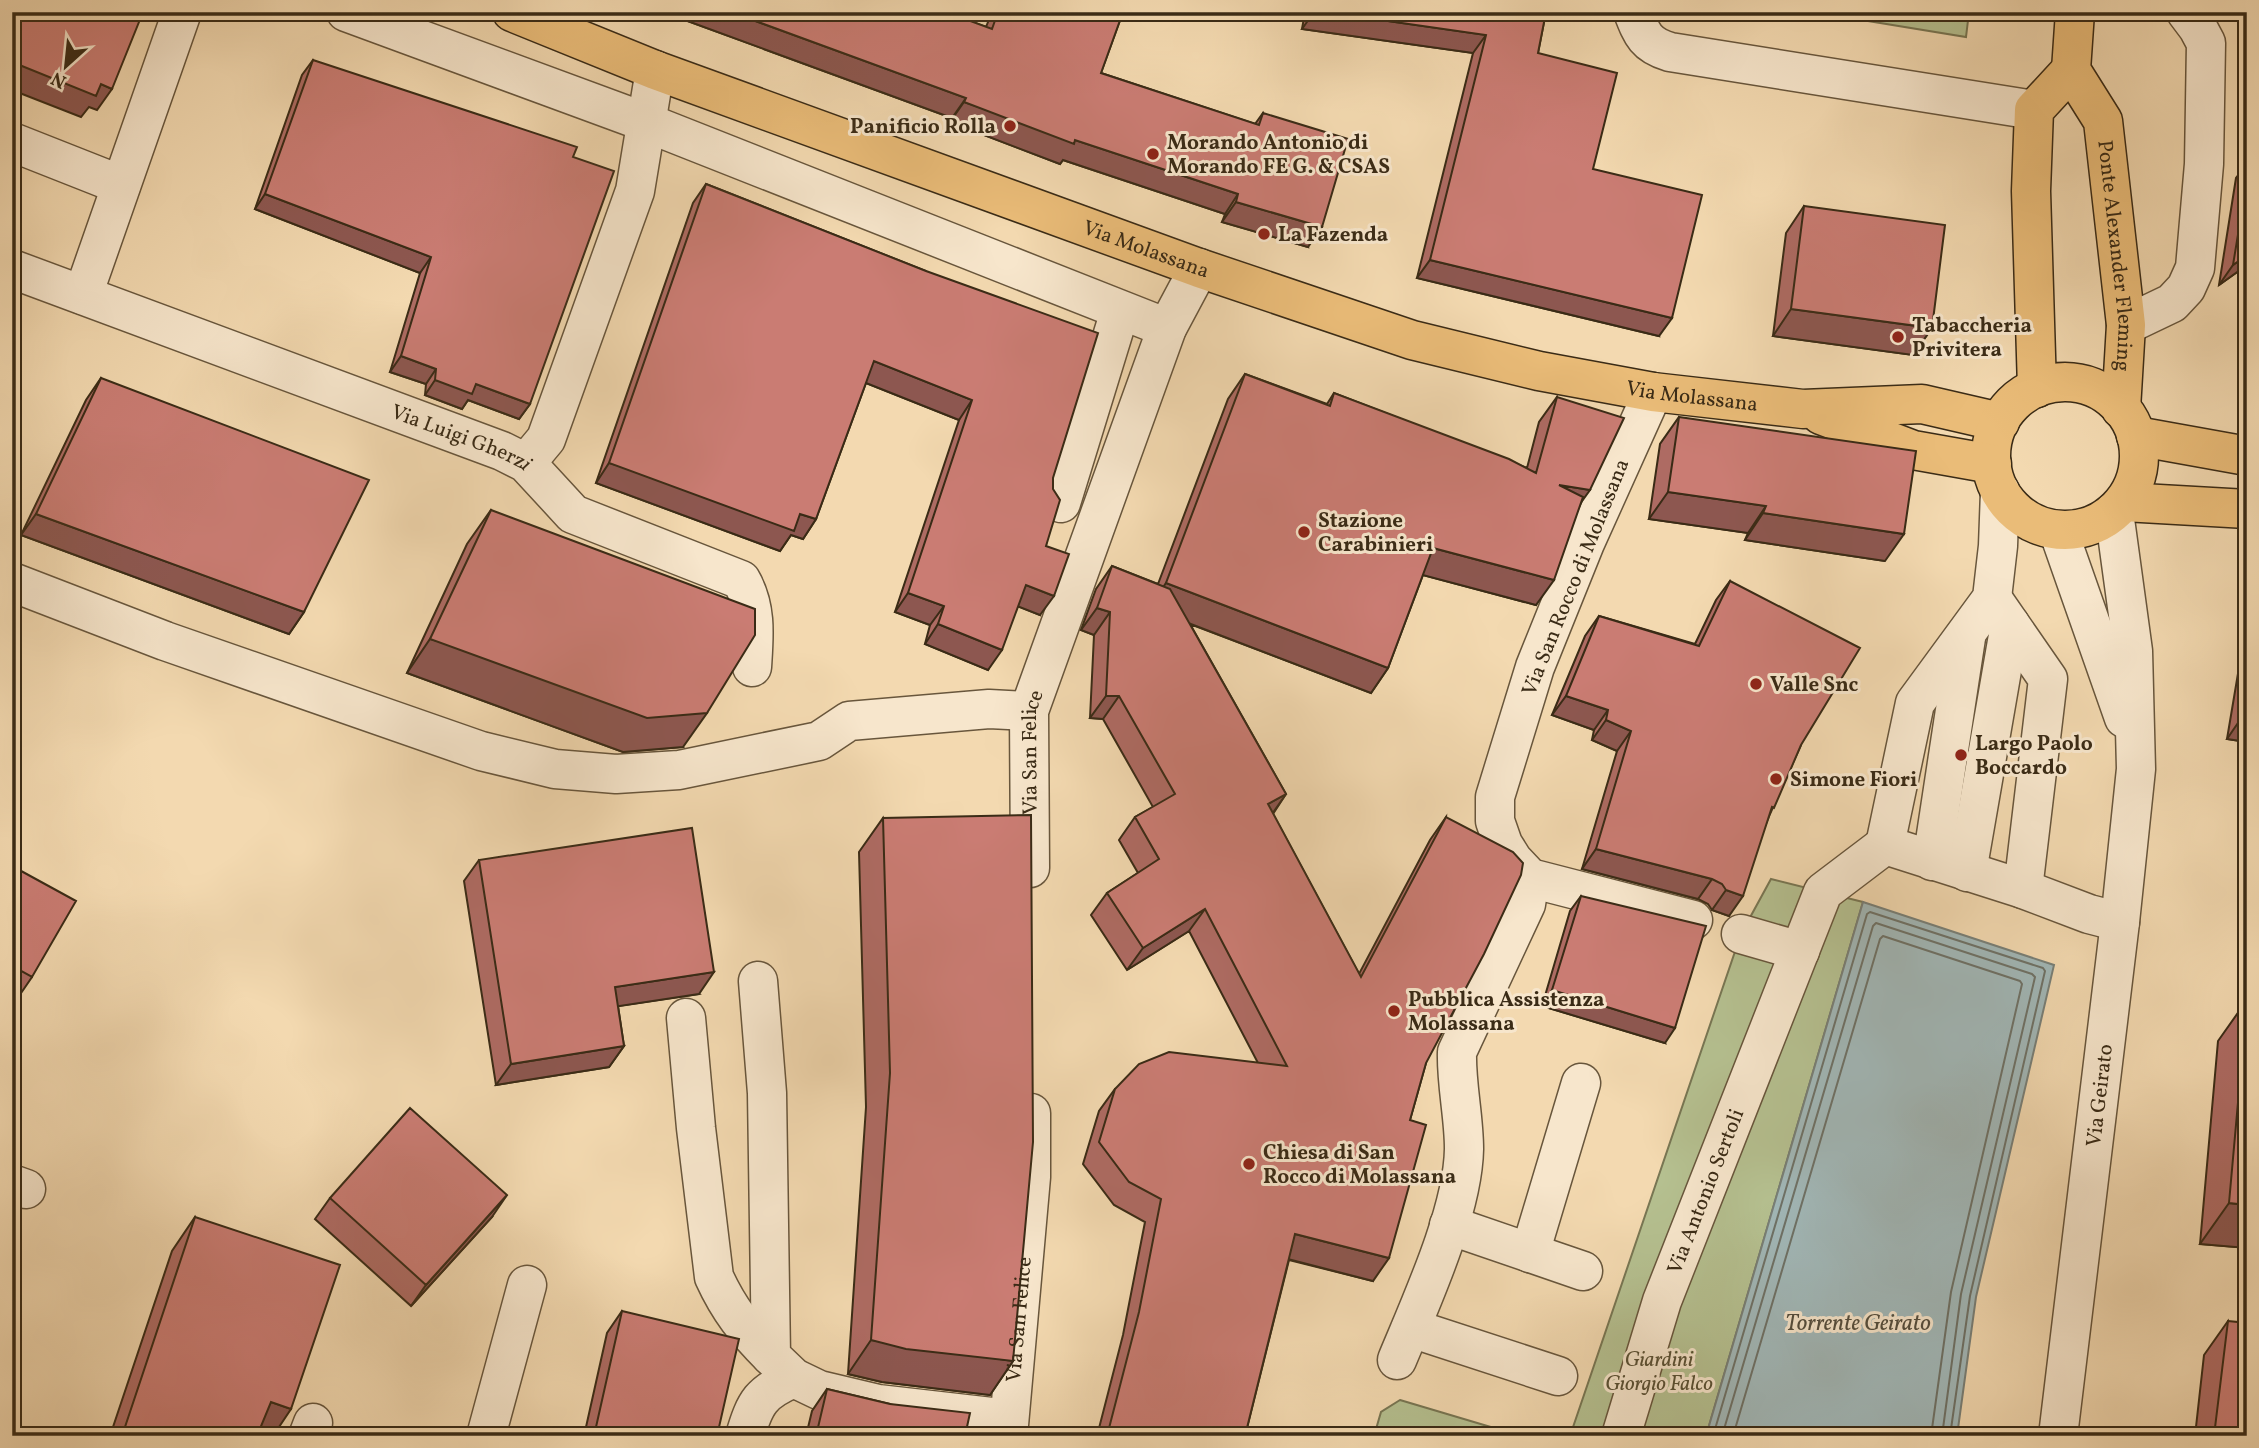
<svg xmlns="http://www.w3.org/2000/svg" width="2259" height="1448" font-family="Vollkorn,serif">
	<rect width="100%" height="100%" fill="#f3d9b0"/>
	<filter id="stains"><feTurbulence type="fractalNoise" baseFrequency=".00286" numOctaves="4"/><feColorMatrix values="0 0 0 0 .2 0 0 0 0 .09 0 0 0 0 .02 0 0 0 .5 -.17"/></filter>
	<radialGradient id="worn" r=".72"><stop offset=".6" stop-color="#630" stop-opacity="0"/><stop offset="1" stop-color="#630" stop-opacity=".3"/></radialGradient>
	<path fill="#b5c090" stroke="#787653" stroke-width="2" d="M1813 12H1969L1966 37Z
		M1771 879 1863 902 1706 1436H1570L1741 934Z
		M1400 1400 1521 1436H1374L1381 1412Z"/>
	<path fill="#a1b7b7" stroke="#787f77" stroke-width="2" d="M1863 902 2054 965 1976 1297 1957 1436H1706Z"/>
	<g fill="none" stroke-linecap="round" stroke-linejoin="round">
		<path stroke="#6e7166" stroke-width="2" d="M1713 1436 1867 914 1870 912 2043 968 2045 971 1970 1296 1950 1436
			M1722 1436 1873 926 1876 923 2032 974 2035 977 1961 1294 1942 1436
			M1733 1436 1880 939 1883 936 2020 981 2022 984 1951 1292 1931 1436"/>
		<g stroke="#68563c" stroke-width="41">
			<g id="minor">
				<path d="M346 12 645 122 1167 328"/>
				<path d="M1633 12C1642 35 1646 45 1670 52L2034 110"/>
				<path d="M12 142 121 185"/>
				<path id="s1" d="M12 269 502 451 526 463 573 514 741 580C757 607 754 636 752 667"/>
				<path d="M83 295 182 12"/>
				<path d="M2126 325 2172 303 2186 288 2195 268 2204 164 2206 43 2198 28 2186 12"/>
				<path d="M1653 392 1585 543 1535 667 1495 797V821L1503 844 1513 860 1530 878 1693 920"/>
				<path d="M526 463 546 439 635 191 655 70"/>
				<path d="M1061 503 1120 311"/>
				<path d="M2058 530 2124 718"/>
				<path d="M12 582 165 641 481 751 555 769 616 774 679 770 819 741 849 721 989 709 1029 711"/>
				<path d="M1992 598 2048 679 2023 889"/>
				<path d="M1885 845 1915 703 1992 598 1998 546 2000 491"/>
				<path d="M1885 845 2023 889 2089 914 2120 922"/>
				<path d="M1932 861 1966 638"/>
				<path id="s2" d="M1030 868 1029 711 1167 328 1199 268"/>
				<path d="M1967 872 2010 624"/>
				<path d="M1741 934 1800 951"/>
				<path d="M758 981 767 1093 771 1356 794 1378 819 1390 878 1404 1009 1419"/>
				<path d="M686 1018 696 1128 714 1277C729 1310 746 1331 771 1356"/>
				<path d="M12 1184 26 1189"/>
				<path d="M1449 1225 1583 1271"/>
				<path d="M1530 1253 1581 1083"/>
				<path d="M1411 1328 1558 1376"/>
				<path d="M1397 1360C1421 1302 1463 1211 1464 1149 1464 1116 1456 1084 1457 1052L1526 904 1530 878"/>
				<path d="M308 1436 313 1423"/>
				<path d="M486 1436 527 1285"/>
				<path d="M745 1436C755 1402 761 1392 794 1378"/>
				<path id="s3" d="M1008 1436 1031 1177V1113"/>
				<path id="s4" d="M1621 1436 1662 1301 1823 892 1885 845"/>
				<path id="s5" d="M2058 1436 2120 922 2136 769 2133 651 2114 512"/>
			</g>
		</g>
		<g stroke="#3a2b16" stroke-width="41">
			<g id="major">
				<path id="s6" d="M512 12 655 70 1199 268 1412 340 1539 371 1653 392 1803 409 1922 404 2000 422"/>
				<path id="s7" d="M2075 12 2071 70 2103 121 2126 325 2121 409"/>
				<circle cx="2065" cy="456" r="74"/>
				<path d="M2037 388 2031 191 2034 110 2071 70"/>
				<path d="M1821 415 1913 450 1992 464"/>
				<path d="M2136 436 2247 456"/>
				<path d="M2124 502 2247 509"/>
			</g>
		</g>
		<use href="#minor" stroke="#f7e6cc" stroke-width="38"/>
		<use href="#major" stroke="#eabc78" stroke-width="38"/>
	</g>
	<path fill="#ae6b63" stroke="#3a2b16" stroke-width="2" d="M663 12H946L986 27 992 12H1123L1101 73 1255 124 1263 113 1308 247 1222 222 1225 214 1063 160 1060 164 950 122 952 118Z
		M1305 12H1546L1538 53 1593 169 1659 336 1417 278 1473 53 1302 29Z
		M313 60 530 404 519 419 468 400 462 409 425 395 426 384 390 372 420 273 255 209 302 75Z
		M2247 164V265L2219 285 2236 178Z
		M706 184 926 271 1053 478 1046 546 1040 615 1018 606 988 670 925 644 930 625 895 612 959 420 866 383 816 519 803 539 791 535 780 551 596 483 693 203Z
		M1804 206 1932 328 1913 355 1773 336 1786 233Z
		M1245 374 1327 404 1334 393 1527 468 1539 422 1557 397 1581 502 1536 605 1423 575 1388 668 1371 693 1190 624 1286 794 1273 814 1359 974 1430 840 1446 817 1426 1063 1410 1120 1373 1281 1289 1260 1245 1436H1097L1123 1335 1145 1222 1114 1205 1083 1164 1099 1111 1115 1089 1258 1063 1189 931 1127 970 1091 915 1107 893 1138 873 1119 840 1135 817 1153 807 1103 719 1090 718 1094 635 1081 630 1096 589 1112 566 1158 584 1228 399Z
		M101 378 304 612 289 634 21 535 86 400Z
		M1679 417 1885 561 1745 540 1748 533 1649 519 1660 444Z
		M491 510 683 747 623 752 407 673 467 544Z
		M1730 581 1801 745 1770 814 1729 916 1712 910 1708 904 1698 899 1582 869 1617 751 1592 740 1594 730 1552 715 1585 636 1599 616 1695 644 1716 600Z
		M2247 620V742L2227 739Z
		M883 818 1013 1361 990 1395 882 1382 848 1374 866 1107 859 852Z
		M479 860 699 994 618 1006 624 1046 609 1067 496 1085 464 881Z
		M12 866 32 977 17 999 12 996Z
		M1581 896 1665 1043 1542 1006 1570 911Z
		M2247 1000V1248L2200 1244 2218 1041Z
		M330 1198 492 1217 411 1306 315 1219Z
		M195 1217 273 1436H110L172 1251Z
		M622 1311 717 1436H584L607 1333Z
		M2228 1321 2247 1436H2195L2204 1355Z
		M827 1389 890 1404 965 1436H806L812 1411Z"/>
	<path fill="#8d5750" stroke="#3a2b16" stroke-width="2" d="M663 12H731L966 98 952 118Z
		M1314 12H1325L1486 35 1473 53 1302 29Z
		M12 62 101 84 112 89 97 110 89 107 81 117 12 90Z
		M964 102 1075 140 1238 194 1225 214 1063 160 1060 164 950 122Z
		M265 194 431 257 420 273 255 209Z
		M1236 202 1322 227 1308 247 1222 222Z
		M2247 255V265L2219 285 2233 265Z
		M1430 260 1672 318 1659 336 1417 278Z
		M1791 309 1932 328 1913 355 1773 336Z
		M401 356 436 369 426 384 390 372Z
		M874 361 972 400 959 420 861 381Z
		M435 380 476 384 530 404 519 419 468 400 462 409 425 395Z
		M609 463 800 514 816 519 803 539 791 535 780 551 596 483Z
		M1559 485 1590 490 1572 515Z
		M1668 492 1766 506 1748 533 1649 519Z
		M1763 513 1904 534 1885 561 1745 540Z
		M36 514 304 612 289 634 21 535Z
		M1433 548 1554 580 1536 605 1415 573Z
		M1166 583 1388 668 1371 693 1149 608Z
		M1026 585 1054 596 1040 615 1012 604Z
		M908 593 944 606 930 625 895 612Z
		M1097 608 1110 612 1094 635 1081 630Z
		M938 624 1002 650 988 670 925 644Z
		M430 639 707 713 683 747 623 752 407 673Z
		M1106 696H1119L1103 719 1090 718Z
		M1566 696 1608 710 1594 730 1552 715Z
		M2242 717 2247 718V742L2227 739Z
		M1606 720 1631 731 1617 751 1592 740Z
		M1286 794 1270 817 1268 804Z
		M1596 849 1712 879 1698 899 1582 869Z
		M1726 890 1743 896 1729 916 1712 910Z
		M1205 909 1189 931 1127 970 1143 948Z
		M714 972 699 994 600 1009 615 987Z
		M1552 990 1675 1028 1665 1043 1542 1006Z
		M624 1046 609 1067 496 1085 511 1064Z
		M507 1195 492 1217 411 1306 426 1285Z
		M2229 1203 2247 1205V1248L2200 1244Z
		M1295 1234 1389 1258 1373 1281 1280 1257Z
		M871 1340 1013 1361 990 1395 882 1382 848 1374Z
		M271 1402 291 1409 273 1436H247Z"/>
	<path fill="#ca7c73" stroke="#3a2b16" stroke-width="2" d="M12 12H143L112 89 101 84 96 96 12 62Z
		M731 12H946L992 29 998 12H1123L1101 73 1259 125 1263 113 1348 139 1322 227 1236 202 1238 194 1075 140 1074 144 964 102 966 98Z
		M1325 12H1546L1538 53 1617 73 1593 169 1702 195 1672 318 1430 260 1486 35Z
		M313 60 577 147 573 157 614 171 530 404 476 384 472 394 435 380 436 369 401 356 431 257 265 194Z
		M2247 180V255L2233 265Z
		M706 184 926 271 1098 333 1053 478V489L1060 500 1046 546 1069 554 1054 596 1026 585 1002 650 938 624 944 606 908 593 972 400 874 361 816 519 800 514 794 531 609 463Z
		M1804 206 1945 225 1932 328 1791 309Z
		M1245 374 1330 406 1334 393 1509 459 1536 473 1557 397 1624 418 1590 490 1559 485 1583 497 1554 580 1433 548 1388 668 1166 583Z
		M101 378 369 480 304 612 36 514Z
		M1679 417 1916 451 1904 534 1763 513 1766 506 1668 492Z
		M491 510 755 609V635L707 713 647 718 430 639Z
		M1112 566 1170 589 1286 794 1268 804 1361 977 1446 817 1513 852 1523 863 1521 875 1484 954 1426 1063 1410 1120 1426 1125 1389 1258 1295 1234 1245 1436H1107L1139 1312 1161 1199 1129 1182 1099 1142 1115 1089 1139 1064 1169 1052 1287 1066 1205 909 1143 948 1107 893 1159 859 1135 817 1175 794 1119 696H1106L1110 612 1097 608Z
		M1730 581 1860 648 1801 745 1774 808 1772 807 1743 896 1726 890 1722 884 1712 879 1596 849 1631 731 1606 720 1608 710 1566 696 1599 616 1699 646Z
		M2247 688V718L2242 717Z
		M1031 815 1033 1142 1013 1361 906 1349 871 1340 890 1073 883 818Z
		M692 828 714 972 615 987 624 1046 511 1064 479 860Z
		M12 866 76 901 32 977 12 966Z
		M1581 896 1706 926 1675 1028 1552 990Z
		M2247 1002V1205L2229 1203Z
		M410 1108 507 1195 426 1285 330 1198Z
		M195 1217 340 1265 291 1409 271 1402 257 1436H122Z
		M622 1311 739 1339 717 1436H594Z
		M2228 1321 2247 1323V1436H2214Z
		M827 1389 890 1404 970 1413 965 1436H816Z"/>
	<g fill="#8f2418" stroke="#f7e6cc" stroke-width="2.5">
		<circle cx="1010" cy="126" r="7"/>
		<circle cx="1153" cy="154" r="7"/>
		<circle cx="1264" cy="234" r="7"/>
		<circle cx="1898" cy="337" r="7"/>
		<circle cx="1304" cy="532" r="7"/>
		<circle cx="1756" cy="684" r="7"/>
		<circle cx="1961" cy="755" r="7"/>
		<circle cx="1776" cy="779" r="7"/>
		<circle cx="1394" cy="1011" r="7"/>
		<circle cx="1249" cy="1164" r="7"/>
	</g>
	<g text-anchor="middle" stroke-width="6" stroke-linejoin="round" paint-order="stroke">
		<g font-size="21" font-weight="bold" fill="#3a2b16" stroke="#f7e6cc" text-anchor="start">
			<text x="996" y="133" text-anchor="end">Panificio Rolla</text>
			<text x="1167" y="149">Morando Antonio di<tspan x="1167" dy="24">Morando FE G. &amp; CSAS</tspan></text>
			<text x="1278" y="241">La Fazenda</text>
			<text x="1912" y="332">Tabaccheria<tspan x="1912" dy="24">Privitera</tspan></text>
			<text x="1318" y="527">Stazione<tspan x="1318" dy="24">Carabinieri</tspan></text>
			<text x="1770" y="691">Valle Snc</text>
			<text x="1975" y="750">Largo Paolo<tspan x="1975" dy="24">Boccardo</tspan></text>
			<text x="1790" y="786">Simone Fiori</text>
			<text x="1408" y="1006">Pubblica Assistenza<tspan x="1408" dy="24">Molassana</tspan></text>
			<text x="1263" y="1159">Chiesa di San<tspan x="1263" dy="24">Rocco di Molassana</tspan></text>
		</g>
		<g font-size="21" fill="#3a2b16" stroke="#f7e6cc">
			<text dy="7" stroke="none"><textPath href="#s6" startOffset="677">Via Molassana</textPath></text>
			<text dy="7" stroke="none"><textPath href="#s7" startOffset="254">Ponte Alexander Fleming</textPath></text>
			<text dy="7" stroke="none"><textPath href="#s6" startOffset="1244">Via Molassana</textPath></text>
			<text dy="7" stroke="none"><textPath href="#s1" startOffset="480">Via Luigi Gherzi</textPath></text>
			<text transform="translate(1575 577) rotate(-68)" y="7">Via San Rocco di Molassana</text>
			<text dy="7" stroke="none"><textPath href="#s2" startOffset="116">Via San Felice</textPath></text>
			<text dy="7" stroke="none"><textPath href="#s5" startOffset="343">Via Geirato</textPath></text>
			<text dy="7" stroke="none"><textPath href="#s4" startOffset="259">Via Antonio Sertoli</textPath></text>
			<text dy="7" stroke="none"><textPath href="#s3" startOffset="117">Via San Felice</textPath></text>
		</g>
		<g font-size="21" font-style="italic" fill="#595034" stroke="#f7e6cc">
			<text x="1659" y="1366">Giardini<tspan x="1659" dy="24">Giorgio Falco</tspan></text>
		</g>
		<g font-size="23" font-style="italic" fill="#544e3e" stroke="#f7e6cc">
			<text x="1858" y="1330">Torrente Geirato</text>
		</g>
	</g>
	<rect width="2259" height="1448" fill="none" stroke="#f3d9b0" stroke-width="42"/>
	<rect x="14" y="14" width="2231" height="1420" fill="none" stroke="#3a2b16" stroke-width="3.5"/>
	<rect x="21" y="21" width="2217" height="1406" fill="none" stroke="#3a2b16" stroke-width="2"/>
	<g transform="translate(66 66) rotate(207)" stroke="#f7e6cc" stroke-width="5" paint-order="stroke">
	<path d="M0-5L12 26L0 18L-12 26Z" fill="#3a2b16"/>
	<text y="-10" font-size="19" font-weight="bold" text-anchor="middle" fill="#3a2b16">N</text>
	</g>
	<rect width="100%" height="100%" filter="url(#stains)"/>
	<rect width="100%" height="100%" fill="url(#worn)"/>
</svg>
